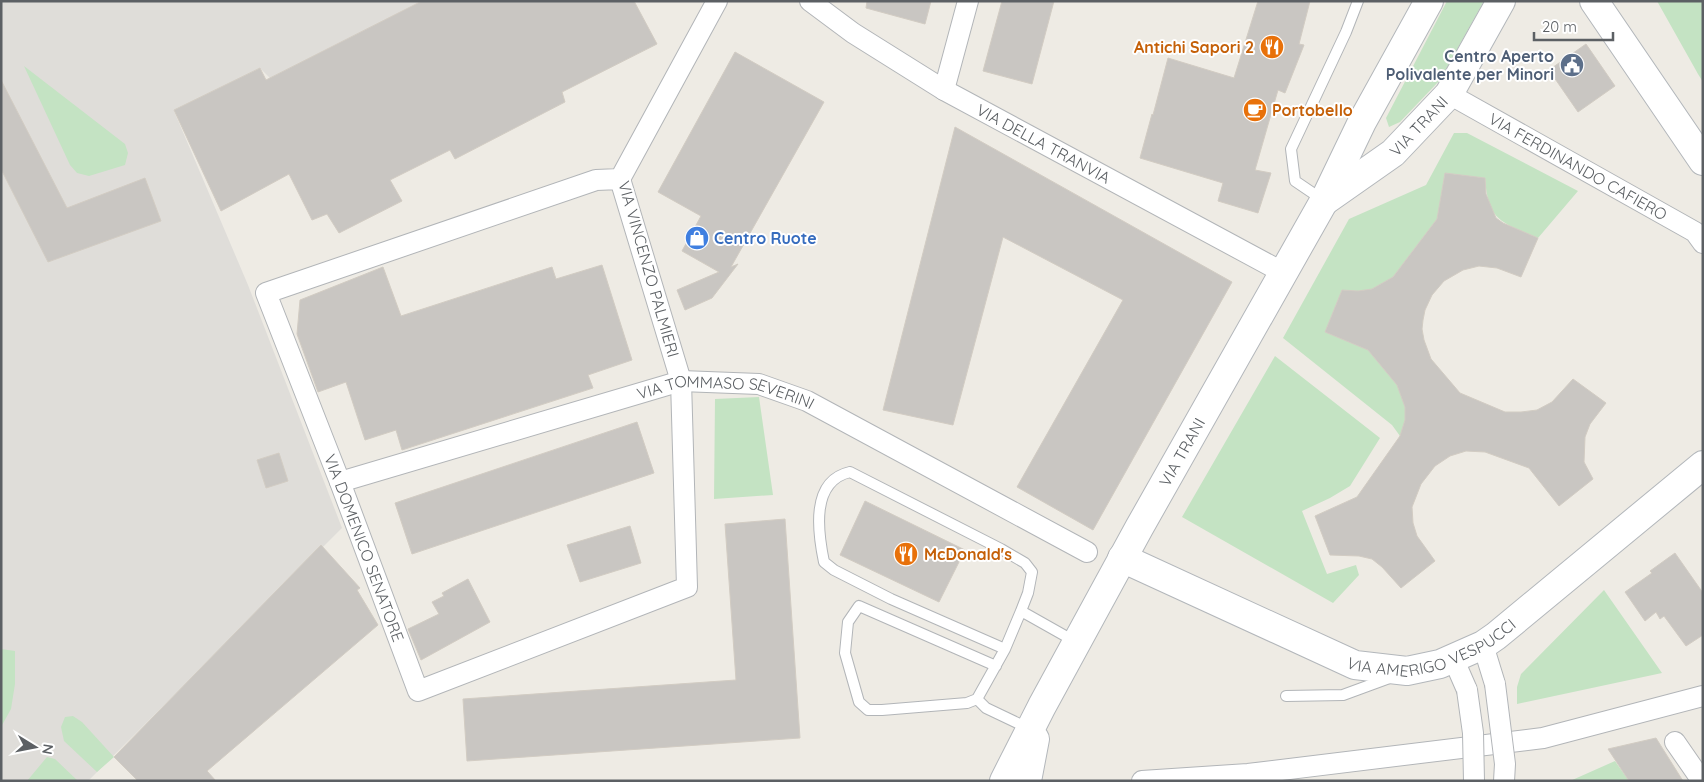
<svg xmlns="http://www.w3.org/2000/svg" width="1704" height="782" font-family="Quicksand,sans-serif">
	<rect width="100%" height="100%" fill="#eeebe4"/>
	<path fill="#dfddd9" d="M1 1H422L270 78 260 68 174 111 248 285 342 528 88 781H1Z"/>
	<path fill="#c4e3c3" d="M1447 1H1484L1440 80 1400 122 1389 127 1386 118Z
		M1657 1H1703V82L1698 74Z
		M24 66 125 144 128 153 125 165 89 176 77 173 70 165Z
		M1454 133H1467L1578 191 1538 238C1502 222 1488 222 1485 178L1445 173 1437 219 1393 277 1372 289 1358 291 1342 290 1325 332 1368 350 1397 385 1405 407V420L1400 436 1392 425 1283 338 1349 219 1426 185Z
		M1275 356 1380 438 1350 486 1330 498 1302 511 1327 574 1356 565 1359 575 1333 603 1182 517Z
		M759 397 773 495 714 499 715 399Z
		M1604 590 1662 673 1517 704V687L1521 674Z
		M1 649 15 651V684L11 709 1 727Z
		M73 716 82 722 114 757 97 772 64 741 61 727 65 717Z
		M47 757 55 759 78 781H27Z
		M1615 761 1629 781H1570Z"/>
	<path fill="#c9c6c2" stroke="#d2ccc3" d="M422 1H634L657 44 562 92 565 102 455 159 450 150 390 180 402 201 339 233 327 214 312 220 289 174 221 211 174 110 260 68 266 80Z
		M867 1H931L925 24 866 8Z
		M1002 1H1054L1032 84 983 71Z
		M1258 1H1310L1299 44 1304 45 1285 93 1278 90 1255 170 1271 173 1258 213 1218 201 1223 183 1140 158 1152 114 1153 115 1168 58 1234 78Z
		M1586 44 1615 86 1578 112 1549 70Z
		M735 52 824 102 731 267 738 264 712 298 685 310 677 290 719 272 682 251 701 216 658 192Z
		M1 80 67 208 145 178 161 221 48 262 1 169Z
		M955 127 1232 282 1093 530 1017 487 1123 300 1003 237 953 425 883 410Z
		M1445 173 1485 178 1486 194 1496 218 1503 223 1538 238 1521 277 1497 268 1479 266 1463 270 1444 281 1432 295 1425 310 1423 320 1422 329 1424 340 1431 359 1460 393 1505 412H1521L1537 410 1552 402 1573 379 1606 403 1590 424 1585 437 1584 462 1593 479 1559 506 1529 468 1485 452 1466 451 1450 456 1435 466 1421 484 1412 507 1413 523 1417 536 1435 561 1401 588 1382 567 1372 559 1359 556 1330 555 1315 516 1357 497 1400 436 1405 420V407L1397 385 1368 350 1325 332 1342 290 1358 291 1372 289 1393 277 1437 219Z
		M602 265 632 360 588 375 593 388 402 450 396 430 365 440 346 382 318 392 297 334 300 300 383 267 401 316 552 267 556 279Z
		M637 422 654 473 412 554 395 503Z
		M279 453 288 481 266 488 257 460Z
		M865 501 965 550 939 602 840 555Z
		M785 519 800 738 467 761 463 699 736 680 725 524Z
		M630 526 641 563 580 582 567 545Z
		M321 545 360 588 357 590 378 625 207 771 216 781H138L114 757Z
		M1675 553 1703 593V635L1686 646 1664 616 1660 619 1656 612 1645 621 1625 592 1652 573 1650 571Z
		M468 579 490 622 421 660 408 629 439 614 432 602 444 596 442 593Z
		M1656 738 1683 781H1629L1608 749Z"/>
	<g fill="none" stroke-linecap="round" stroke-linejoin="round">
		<g stroke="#b2b5b8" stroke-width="12">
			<path id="lane" d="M1323 200 1295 181 1291 149 1346 32 1358 1
				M1021 611 1005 649 891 599 834 570 824 562C818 533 810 481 850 472L1001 549 1025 563 1032 572 1028 593 1021 611 1076 642
				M1005 649 977 699 986 708 1030 729
				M1286 696 1343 695 1392 677
				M977 699 967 703 882 710H868L859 702 845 653 848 622 859 606 996 666"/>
		</g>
		<g stroke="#b2b5b8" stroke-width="22">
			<g id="street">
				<path id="s1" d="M810 1 853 33 944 90 1284 273"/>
				<path d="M944 90 968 1"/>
				<path id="s2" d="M1449 94 1695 232 1703 243"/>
				<path id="s3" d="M620 179 596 180 266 293 340 482 418 691 687 587 681 381 620 179 717 1"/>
				<path id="s4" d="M340 482 681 381 759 384 807 401 1087 552"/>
				<path d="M1483 645 1495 684"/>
				<path d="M1453 658 1467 690"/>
				<path d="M1675 742 1702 781"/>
				<path d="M1142 781 1248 774 1543 738 1703 696"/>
			</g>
		</g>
		<g stroke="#b3b7bb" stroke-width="30">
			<g id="secondary">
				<path d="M1594 1 1703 161"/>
				<path id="s5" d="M1326 200 1393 153 1449 94 1501 1"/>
				<path id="s6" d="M1122 558 1355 665 1407 671 1440 664 1483 645 1496 636 1703 465"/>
				<path id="s7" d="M1004 781 1042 706 1139 528 1324 201 1362 122 1429 1"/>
				<path d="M1027 781 1035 739"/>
			</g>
		</g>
		<use href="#lane" stroke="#fff" stroke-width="10"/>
		<use href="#street" stroke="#fff" stroke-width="20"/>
		<use href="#secondary" stroke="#fff" stroke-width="28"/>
		<g stroke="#b2b5b8" stroke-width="22" stroke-linecap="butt">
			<path id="street-bridge" d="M1495 684 1505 764 1504 781
				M1467 690 1473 733 1474 781"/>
		</g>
		<use href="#street-bridge" stroke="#fff" stroke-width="20"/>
	</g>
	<defs>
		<g id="restaurant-disc" transform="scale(1.25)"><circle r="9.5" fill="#e8710a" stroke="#fff"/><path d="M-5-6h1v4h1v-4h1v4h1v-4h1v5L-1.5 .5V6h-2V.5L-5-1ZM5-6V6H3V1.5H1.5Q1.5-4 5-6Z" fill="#fff"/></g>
		<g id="civic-disc" transform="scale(1.25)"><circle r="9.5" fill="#5c6f8a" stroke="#fff"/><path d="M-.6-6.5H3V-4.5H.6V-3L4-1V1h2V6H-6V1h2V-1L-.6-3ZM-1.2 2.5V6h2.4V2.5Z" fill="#fff"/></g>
		<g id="cafe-disc" transform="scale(1.25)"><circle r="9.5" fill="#e8710a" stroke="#fff"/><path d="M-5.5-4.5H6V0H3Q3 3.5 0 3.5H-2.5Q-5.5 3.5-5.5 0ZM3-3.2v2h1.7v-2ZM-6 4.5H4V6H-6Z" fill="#fff"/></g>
		<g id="shop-disc" transform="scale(1.25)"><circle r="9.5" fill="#3f7fe0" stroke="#fff"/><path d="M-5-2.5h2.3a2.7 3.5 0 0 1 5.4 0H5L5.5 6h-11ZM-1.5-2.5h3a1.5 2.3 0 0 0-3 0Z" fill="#fff"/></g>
	</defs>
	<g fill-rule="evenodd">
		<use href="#restaurant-disc" x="1272" y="47"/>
		<use href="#civic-disc" x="1572" y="65"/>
		<use href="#cafe-disc" x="1255" y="110"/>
		<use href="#shop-disc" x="697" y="238"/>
		<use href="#restaurant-disc" x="906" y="554"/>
	</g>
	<g text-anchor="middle" stroke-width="4" stroke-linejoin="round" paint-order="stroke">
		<g font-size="16" font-weight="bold" fill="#c56008" stroke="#fff" text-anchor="start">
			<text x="1254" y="53" text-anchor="end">Antichi Sapori 2</text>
			<text x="1272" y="116">Portobello</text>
			<text x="924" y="560">McDonald's</text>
		</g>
		<g font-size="16" font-weight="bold" fill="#4e5e75" stroke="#fff" text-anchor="end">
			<text x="1554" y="62">Centro Aperto<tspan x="1554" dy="18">Polivalente per Minori</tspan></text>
		</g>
		<g font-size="16" fill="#5c6064" stroke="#fff">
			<text dy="6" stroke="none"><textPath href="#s5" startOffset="119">VIA TRANI</textPath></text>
			<text dy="6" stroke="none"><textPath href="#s1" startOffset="274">VIA DELLA TRANVIA</textPath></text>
			<text dy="6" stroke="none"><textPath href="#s2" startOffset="148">VIA FERDINANDO CAFIERO</textPath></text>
			<text transform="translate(649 269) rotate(74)" y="6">VIA VINCENZO PALMIERI</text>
			<text dy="6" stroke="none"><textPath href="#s4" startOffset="401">VIA TOMMASO SEVERINI</textPath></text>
			<text dy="6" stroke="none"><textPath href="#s7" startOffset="374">VIA TRANI</textPath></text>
			<text dy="6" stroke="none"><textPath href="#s3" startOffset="646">VIA DOMENICO SENATORE</textPath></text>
			<text dy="6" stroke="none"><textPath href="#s6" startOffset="338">VIA AMERIGO VESPUCCI</textPath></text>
		</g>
		<g font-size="16" font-weight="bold" fill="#366cbe" stroke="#fff" text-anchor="start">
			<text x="714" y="244">Centro Ruote</text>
		</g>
	</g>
	<rect width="1704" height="782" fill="none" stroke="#5c6064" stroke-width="5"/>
	<g transform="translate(35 747) rotate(100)" stroke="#ffffff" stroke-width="4" paint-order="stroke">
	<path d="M0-4L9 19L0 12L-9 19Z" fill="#5c6064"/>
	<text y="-8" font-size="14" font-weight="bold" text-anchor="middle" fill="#5c6064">N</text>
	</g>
	<path d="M1534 32v8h79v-8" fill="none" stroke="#5c6064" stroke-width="2.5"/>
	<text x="1542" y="32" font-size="15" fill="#5c6064" stroke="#ffffff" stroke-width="4" paint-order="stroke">20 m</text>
</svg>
